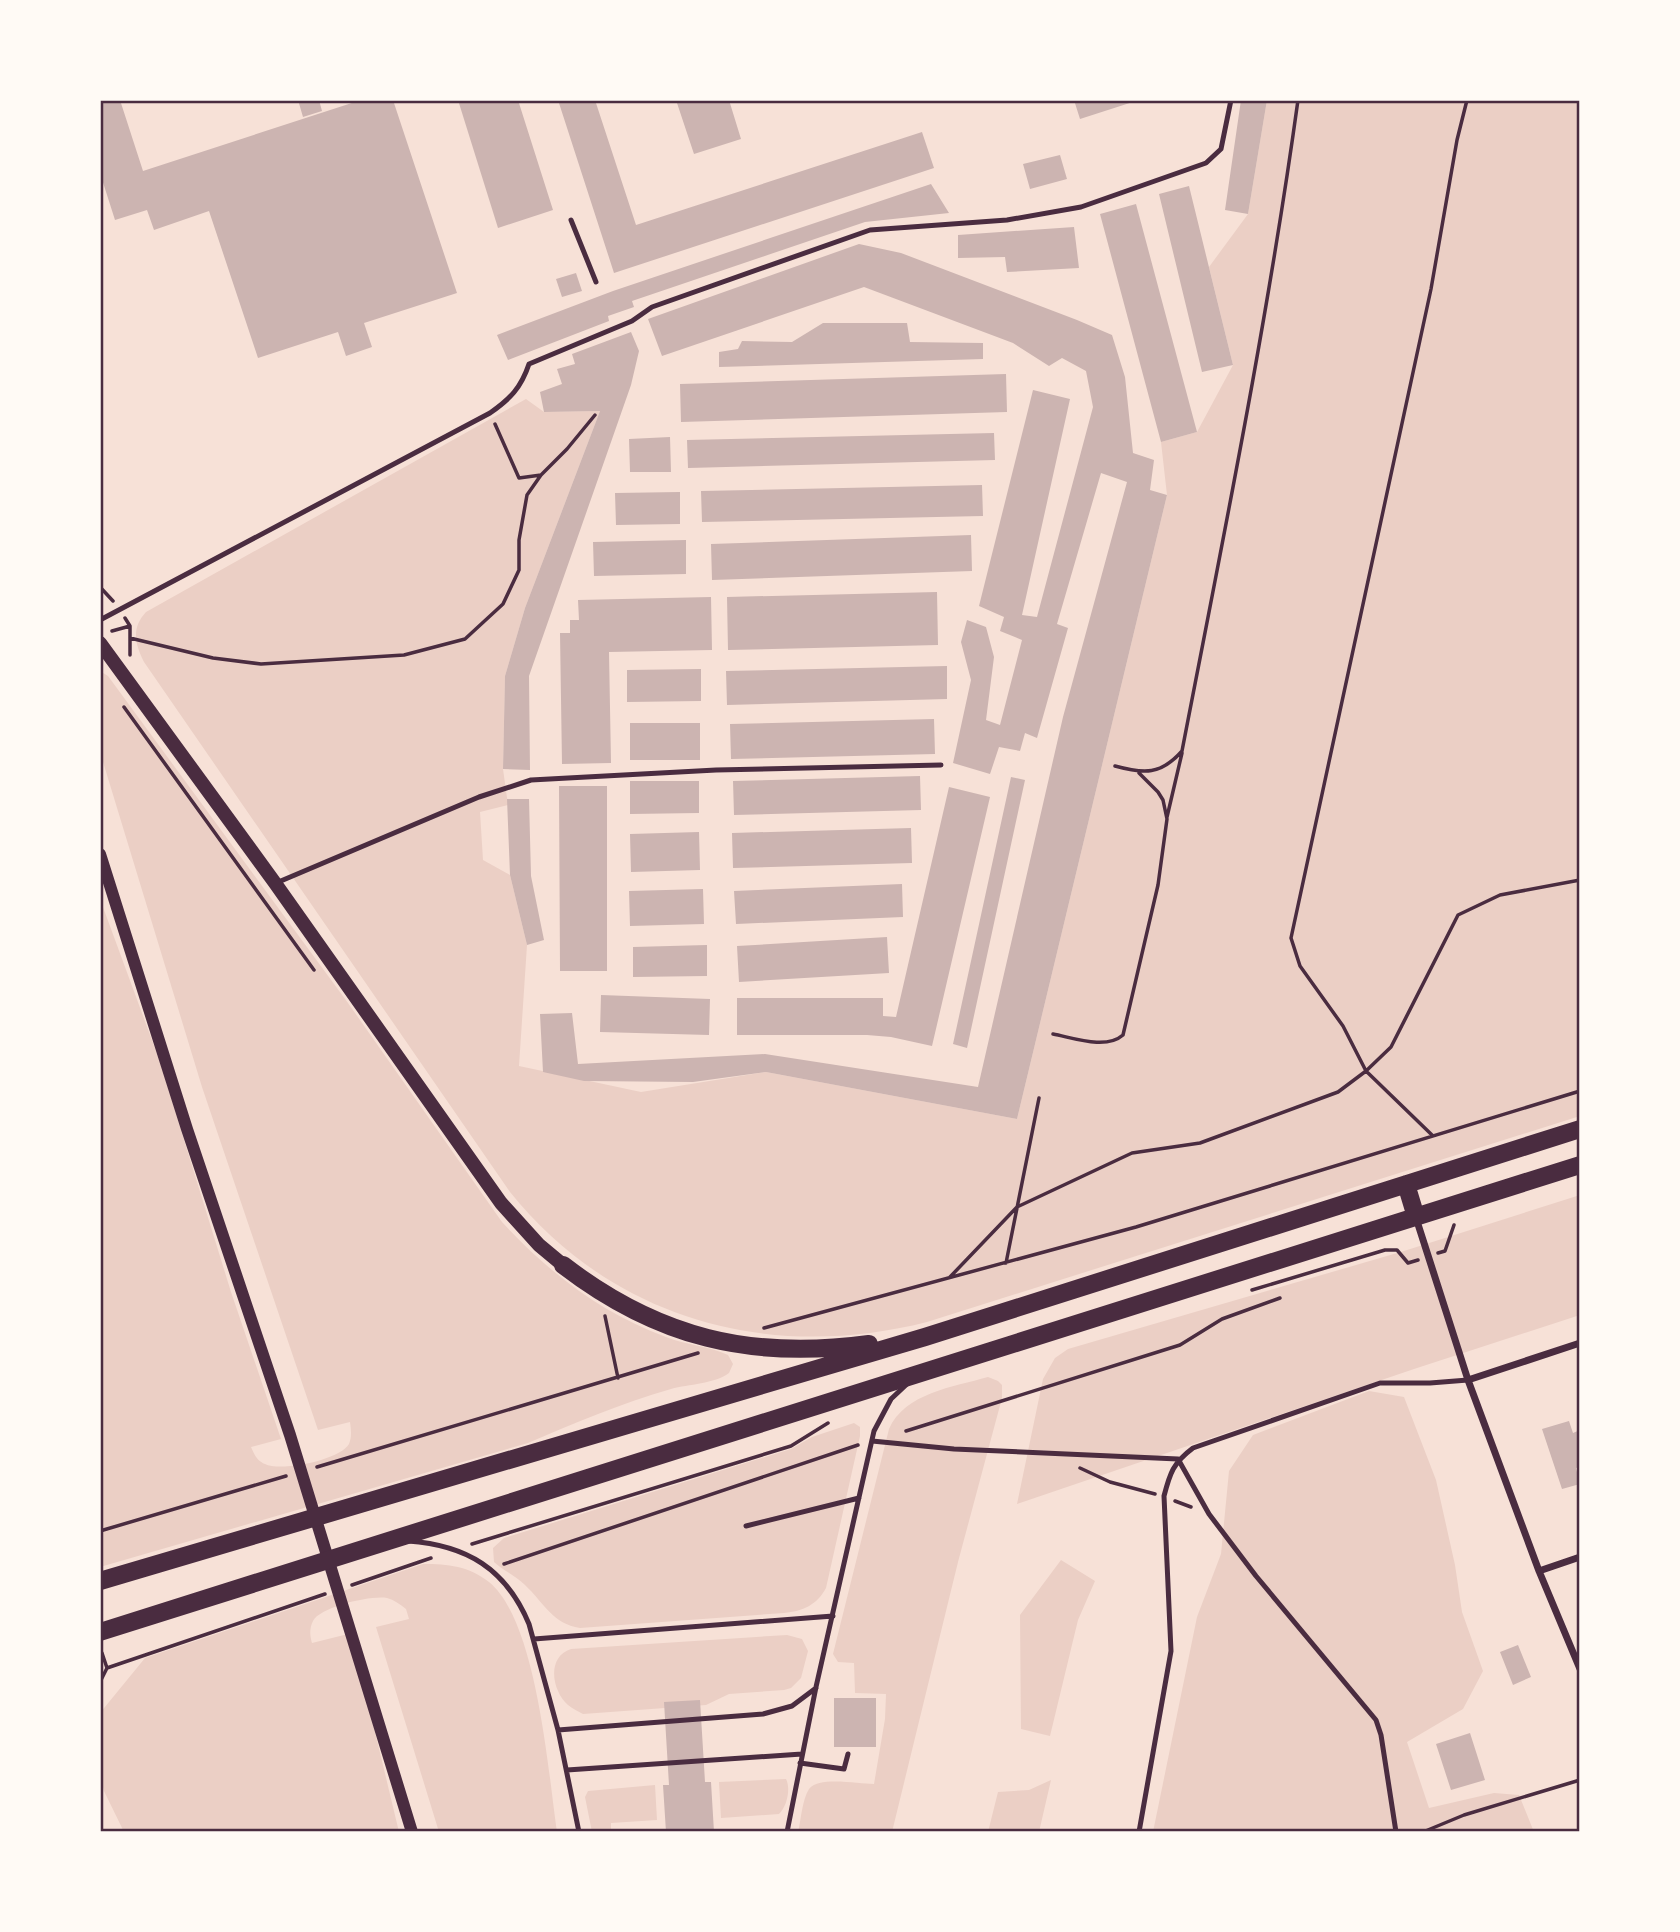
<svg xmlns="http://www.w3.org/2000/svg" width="1680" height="1932" font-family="Roboto,sans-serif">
	<rect width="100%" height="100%" fill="#f7e1d7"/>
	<path fill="#ebcfc5" d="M1267 100H1580V1116L927 1322C770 1362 613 1320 510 1192L144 662C135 644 131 628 146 612L526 399 544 412 600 411 525 608 505 676 503 769 508 805 480 812 483 860 510 875 527 945 519 1066 641 1092 766 1072 1017 1119 1167 495 1161 442 1197 432 1233 365 1209 267 1248 214Z
		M100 671 108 676 348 1003 502 1222C549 1273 601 1313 666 1337 686 1345 709 1346 728 1355L733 1364 729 1373C714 1384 689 1384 671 1389 622 1403 575 1423 528 1443L100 1567V899L160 1062 231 1292 281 1439 251 1447C254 1454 257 1461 265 1464 281 1472 340 1460 349 1444 352 1437 351 1429 350 1422L318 1430 202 1087 100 752Z
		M1580 1195V1315L1414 1369 1017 1504 1043 1379 1055 1358 1068 1349 1404 1251Z
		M988 1377 998 1381 1002 1385V1398L958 1562 892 1832H798C801 1820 802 1800 809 1789 819 1776 858 1784 874 1784L885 1719 886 1694 855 1693 854 1663 838 1662 833 1654 889 1429C905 1393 953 1387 988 1377Z
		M1369 1391 1404 1397 1436 1480 1455 1565 1462 1612 1483 1671 1463 1709 1407 1742 1429 1808 1494 1793 1519 1795 1534 1832H1153L1197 1617 1221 1554 1229 1471 1253 1435Z
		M854 1423 860 1427V1436L826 1588C817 1605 803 1611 784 1613L580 1628C553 1624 544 1603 525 1585 516 1576 504 1571 494 1562L493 1548 504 1538 791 1449 812 1437Z
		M1061 1560 1095 1581 1078 1620 1050 1736 1021 1729 1020 1615Z
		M423 1564C448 1564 469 1566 489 1582 537 1621 548 1771 557 1832H439L376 1627 409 1619 406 1609C400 1604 394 1600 387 1598 371 1595 320 1607 313 1621 309 1629 310 1636 312 1643L348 1634 370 1711 399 1832H124L104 1791 100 1775V1713L145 1658Z
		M787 1635 802 1639 808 1651 801 1678 791 1688 784 1690 729 1694 706 1705 583 1714C578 1711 573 1709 568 1705 552 1691 546 1657 571 1649Z
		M786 1779C791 1788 787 1807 779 1814L721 1818 719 1782Z
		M1051 1780 1039 1832H988L998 1792 1029 1790Z
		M655 1785 657 1820 611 1823V1832H592L585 1797 588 1791Z"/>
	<path fill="#ccb4b1" d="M100 100H120L143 171 361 100H393L457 293 364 323 372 347 346 356 338 332 258 358 209 211 154 230 147 210 115 220 100 173Z
		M298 100H319L322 111 303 117Z
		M458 100H518L553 210 498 228Z
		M558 100H595L636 225 922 132 934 168 614 273Z
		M676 100H729L741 139 694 154Z
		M1074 100H1139L1080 119Z
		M1241 100H1267L1248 214 1225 210Z
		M1060 155 1067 179 1030 189 1023 164Z
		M931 184 949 213 865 222 632 301 634 307 608 316 609 321 508 360 497 335 613 291Z
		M1189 186 1233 365 1202 372 1159 194Z
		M1136 204 1197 432 1161 442 1100 214Z
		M1074 227 1079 268 1007 272 1005 257 958 258V235Z
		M859 244 901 253 1077 320 1112 335 1125 377 1133 453 1154 460 1150 490 1167 495 1017 1119 766 1072 693 1082 584 1081 543 1072 540 1014 572 1013 578 1064 765 1054 978 1087 1063 717 1127 482 1101 473 1057 624 1068 628 1037 738 1025 733 1020 751 999 747 990 774 953 763 971 680 961 642 967 620 986 627 994 657 986 720 1000 725 1022 640 1000 631 1004 617 979 606 1033 390 1070 399 1022 615 1037 617 1093 407 1086 371 1062 358 1049 366 1013 343 864 287 662 356 648 319Z
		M576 273 582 291 562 297 556 279Z
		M823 323H907L910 342 983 343V359L719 367V352L738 349 742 341 792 342Z
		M631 332 639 351 631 385 529 676 530 770 503 769 505 676 525 608 600 411 544 412 540 392 562 384 557 369 575 364 572 354Z
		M1006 374 1007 412 681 422 680 384Z
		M994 433 995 460 688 468 687 440Z
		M670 437 671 472H630L629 439Z
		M982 485 983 516 702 522 701 491Z
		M680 492V524L616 525 615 493Z
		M971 535 972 571 712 580 711 544Z
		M686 540V574L594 576 593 542Z
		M937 592 938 645 728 650 727 597Z
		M711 597 712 650 609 652 611 763 562 764 560 633H570V620H579L578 600Z
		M947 666V699L727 705 726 671Z
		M701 669V701L627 702V670Z
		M934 719 935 754 731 759 730 724Z
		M630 723H700V760H630Z
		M920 776 921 810 734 815 733 781Z
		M1011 777 1025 780 967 1048 953 1044Z
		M630 781H699V813L630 814Z
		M559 786H607V971H560Z
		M949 787 990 797 932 1046 891 1037 867 1035H737V998H883V1016L896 1017Z
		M507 799H529L531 876 544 940 527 945 510 875Z
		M911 828 912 863 733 868 732 833Z
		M699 832 700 870 631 872 630 834Z
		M902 884 903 917 736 924 734 891Z
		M703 889 704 924 630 926 629 891Z
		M887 937 889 973 739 982 737 946Z
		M707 945V976L633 977V947Z
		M601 995 710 999 709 1035 600 1032Z
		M1569 1421 1573 1433 1580 1430V1467L1576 1468 1580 1484 1562 1489 1542 1429Z
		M1518 1645 1531 1677 1513 1685 1500 1652Z
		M834 1698H876V1747H834Z
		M700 1700 705 1782H711L714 1832H666L663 1785H669L664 1702Z
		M1470 1733 1485 1780 1451 1790 1436 1744Z"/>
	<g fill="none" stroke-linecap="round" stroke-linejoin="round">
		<path stroke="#4a2c40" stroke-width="3.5" d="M495 424 519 478 541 475 567 449 595 415
			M100 587 113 601
			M125 618 130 626V655
			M112 631 130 626
			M130 638 213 658 261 664 404 655 465 639 503 604 519 570V540L527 495 541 475
			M124 707 314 970
			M1115 766C1144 774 1161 775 1182 751 1224 534 1268 318 1298 100
			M1167 817 1182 753
			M1053 1034C1074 1038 1106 1050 1123 1035L1158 885 1167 819 1163 800 1158 792 1139 773
			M1432 1135 1366 1071 1343 1026 1300 966 1291 938 1431 289 1457 140 1467 100
			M1438 1253 1445 1251 1454 1225
			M1006 1263 1039 1098
			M950 1277 1017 1207 1132 1153 1200 1143 1338 1092 1366 1071 1391 1047 1458 915 1500 895 1580 880
			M1252 1290 1385 1250H1397L1408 1263 1418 1260
			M605 1316 618 1378
			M764 1328 1136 1227 1580 1091
			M906 1431 1180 1345 1222 1319 1280 1298
			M317 1467 698 1353
			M1080 1468 1110 1482 1155 1494
			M1175 1501 1191 1507
			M100 1531 286 1476
			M472 1544 791 1446 828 1423
			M504 1564 858 1445
			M352 1585 431 1558
			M102 1653 107 1668
			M100 1682 107 1668 325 1594
			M1423 1832 1464 1815 1580 1780"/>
		<path stroke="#4a2c40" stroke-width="5" d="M571 220 596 282
			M100 620 490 413C510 399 521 388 529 364L632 321 652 307 870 230 1007 220 1081 207 1206 163 1221 149 1231 100
			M276 883 479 797 531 780 716 770 941 765
			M872 1441 954 1449 1178 1459 1209 1514 1256 1576 1376 1720 1381 1735 1396 1832
			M746 1526 859 1498
			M408 1541C467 1545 506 1569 529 1624L558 1730 579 1832
			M534 1639 833 1616
			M558 1730 763 1714 792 1706 816 1688
			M800 1763 844 1769 848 1754
			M567 1770 802 1754
			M787 1832 816 1687 874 1431 891 1399 907 1384
			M1139 1832 1171 1651 1164 1496C1170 1473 1173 1463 1193 1448L1380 1383H1430L1468 1380"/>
		<path stroke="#4a2c40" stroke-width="7" d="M1416 1218 1468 1380 1539 1571 1580 1669
			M1468 1380 1580 1343
			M1539 1571 1580 1557"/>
		<path stroke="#4a2c40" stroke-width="12" d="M100 854 187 1129 290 1435 412 1832"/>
		<path stroke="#4a2c40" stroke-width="14" d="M100 643 275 883 501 1203 539 1245 563 1265"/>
		<path stroke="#4a2c40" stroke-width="18" d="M1406 1184 1416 1217
			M563 1265C658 1338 751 1360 869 1344
			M100 1581 925 1337 1580 1129
			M100 1632 1580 1165"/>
	</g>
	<rect width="1680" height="1932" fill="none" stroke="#fffaf5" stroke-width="203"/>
	<rect x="102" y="102" width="1476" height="1728" fill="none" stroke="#4a2c40" stroke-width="2.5"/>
</svg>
